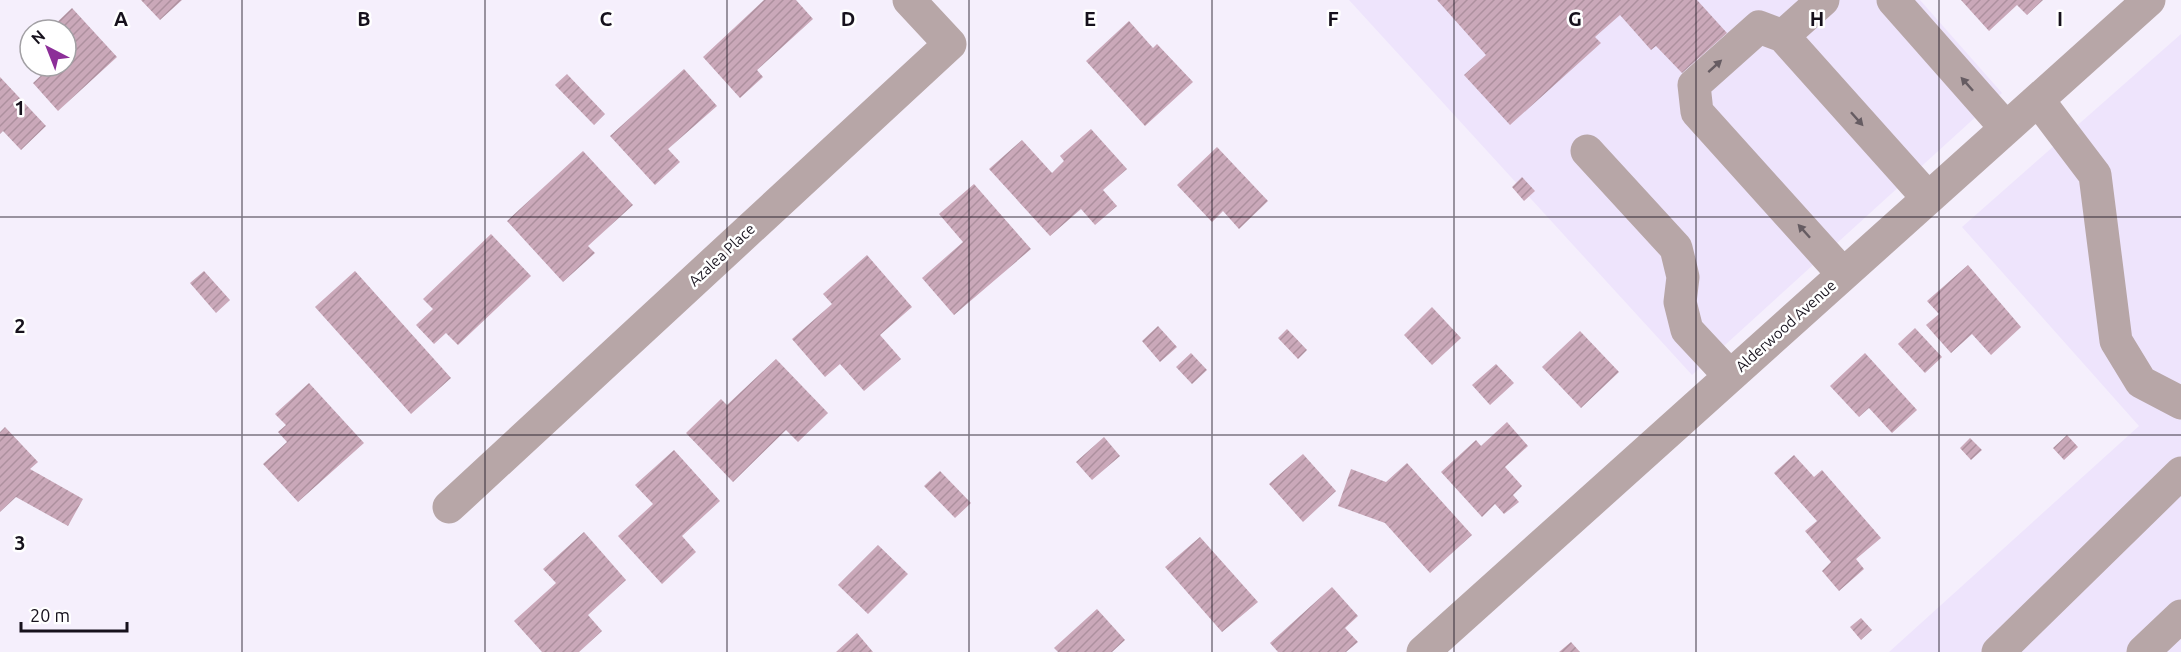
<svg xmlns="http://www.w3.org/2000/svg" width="2181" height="652" font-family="Ubuntu,sans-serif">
	<defs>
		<pattern id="building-hatch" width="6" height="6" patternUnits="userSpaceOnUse" patternTransform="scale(1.5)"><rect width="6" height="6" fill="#caa8b9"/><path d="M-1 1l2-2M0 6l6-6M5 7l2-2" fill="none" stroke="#ad909e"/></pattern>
	</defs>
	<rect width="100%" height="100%" fill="#f5effc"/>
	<path fill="#eee4fc" d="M1349 0H1920L2002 93 1692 375Z
		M2181 34V652H1889L2139 426 1962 227Z"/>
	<path fill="url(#building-hatch)" d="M141 0H182L160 20Z
		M764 0H796L813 19 757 70 763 77 740 98 703 57Z
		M1437 0H1697L1727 33 1682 73 1656 46 1651 50 1620 15 1595 37 1601 43 1510 125 1464 75 1486 55Z
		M1961 0H2043L2027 15 2017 5 1989 31Z
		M72 8 117 57 58 111 33 83 48 69 46 66H66V30H49Z
		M1129 21 1153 48 1157 44 1193 82 1145 126 1086 61Z
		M684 69 717 106 668 149 680 162 655 185 610 136Z
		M567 74 605 114 594 125 555 85Z
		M0 77 46 126 21 150 3 131 0 134Z
		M1091 129 1127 169 1103 190 1117 206 1095 225 1081 209 1050 236 989 169 1022 140 1052 173 1064 161 1060 156Z
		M1217 147 1268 201 1239 229 1223 211 1212 222 1177 185Z
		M583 151 633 205 588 246 595 253 563 282 507 221Z
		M1522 177 1535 191 1524 201 1512 187Z
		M974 184 1031 249 954 315 922 278 963 242 939 214Z
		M491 234 531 276 458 345 446 333 434 344 416 325 433 309 423 299Z
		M867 255 912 307 880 335 901 359 864 391 840 364 825 377 792 339 832 304 823 294Z
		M1968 265 2021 327 1991 355 1972 334 1951 353 1926 325 1939 314 1927 301Z
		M204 271 230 300 216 313 190 283Z
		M355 271 451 378 411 414 315 307Z
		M1432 307 1461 338 1432 365 1404 335Z
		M1158 326 1177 347 1160 362 1142 341Z
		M1915 328 1942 357 1925 373 1898 344Z
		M1287 329 1307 350 1298 359 1278 338Z
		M1580 331 1619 372 1581 408 1542 367Z
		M1191 353 1207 370 1192 384 1176 367Z
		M1865 353 1917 410 1892 433 1869 408 1859 417 1830 386Z
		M776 359 828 413 798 442 786 430 733 482 686 433 721 399 727 405Z
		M1496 364 1514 383 1490 405 1472 385Z
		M309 383 364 443 298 502 263 464 287 442 278 432 286 425 275 414Z
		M1507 422 1528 446 1505 467 1522 486 1513 495 1519 502 1504 514 1495 504 1482 517 1441 472 1476 440 1481 446Z
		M5 427 38 462 30 469 83 499 68 526 16 497 0 512V432Z
		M2067 435 2078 447 2064 460 2053 448Z
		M1104 437 1120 456 1092 480 1076 462Z
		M1970 438 1982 450 1971 460 1960 448Z
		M674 450 720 501 682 536 696 552 662 584 618 536 653 504 635 485Z
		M1303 454 1336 491 1303 522 1269 484Z
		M1794 455 1814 477 1822 470 1881 538 1856 559 1864 569 1839 591 1822 571 1831 562 1805 531 1817 521 1774 473Z
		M1407 463 1472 535 1430 573 1385 523 1338 506 1351 469 1386 482Z
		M940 471 971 503 955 518 924 486Z
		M584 532 626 580 588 615 602 631 579 652H542L514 621 556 583 543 569Z
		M1200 537 1258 602 1222 632 1165 567Z
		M878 545 908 574 868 614 838 585Z
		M1332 587 1358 616 1345 628 1358 642 1346 652H1278L1270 643Z
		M1097 609 1125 640 1112 652H1058L1054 648Z
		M1861 618 1872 630 1861 640 1850 627Z
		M857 633 873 652H836Z
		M1571 642 1580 652H1559Z"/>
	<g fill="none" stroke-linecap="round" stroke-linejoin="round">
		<path stroke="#b7a6a7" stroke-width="33" d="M1893 0 2006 128
			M1783 36 1823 0
			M2038 100 2095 175 2116 341 2141 382 2181 403
			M1587 151 1676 248 1683 277 1680 302 1687 330 1730 376
			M1843 274 1697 112 1694 85 1759 27 1783 36 1928 198
			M449 507 950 44 909 0
			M1423 652 2149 0
			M1998 652 2181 473
			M2143 652 2181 616"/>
	</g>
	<defs><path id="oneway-solid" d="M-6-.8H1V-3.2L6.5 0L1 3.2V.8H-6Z" transform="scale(1.5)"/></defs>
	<g fill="#665c62">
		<use href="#oneway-solid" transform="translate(1715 66) rotate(-42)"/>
		<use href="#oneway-solid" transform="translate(1967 84) rotate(-132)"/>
		<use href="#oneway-solid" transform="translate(1857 119) rotate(48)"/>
		<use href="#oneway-solid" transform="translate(1804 231) rotate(-132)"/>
	</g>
	<path fill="none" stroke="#16111c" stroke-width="1.5" stroke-opacity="0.55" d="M242 0V652M485 0V652M727 0V652M969 0V652M1212 0V652M1454 0V652M1696 0V652M1939 0V652M0 217H2181M0 435H2181"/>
	<g text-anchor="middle" stroke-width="5" stroke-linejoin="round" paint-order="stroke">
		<g font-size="15" fill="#16111c" stroke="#fff">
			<text transform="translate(722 255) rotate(-43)" y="5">Azalea Place</text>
			<text transform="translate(1786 326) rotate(-42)" y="5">Alderwood Avenue</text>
		</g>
	</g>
	<g font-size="20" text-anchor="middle" font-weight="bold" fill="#16111c" stroke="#fff" stroke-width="5" stroke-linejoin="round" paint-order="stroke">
		<text x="121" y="26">A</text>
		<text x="364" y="26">B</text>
		<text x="606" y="26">C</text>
		<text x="848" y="26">D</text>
		<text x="1090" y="26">E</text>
		<text x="1333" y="26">F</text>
		<text x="1575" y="26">G</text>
		<text x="1817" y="26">H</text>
		<text x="2060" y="26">I</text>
		<text x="20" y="115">1</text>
		<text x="20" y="333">2</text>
		<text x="20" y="550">3</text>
	</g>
	<g transform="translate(48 48) rotate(318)"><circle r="28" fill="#ffffff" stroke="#a2a0a4" stroke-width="1.5"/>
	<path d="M0-4.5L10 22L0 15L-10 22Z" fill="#8c2e98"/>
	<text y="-9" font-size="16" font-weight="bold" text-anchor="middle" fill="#16111c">N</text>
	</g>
	<path d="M21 622v9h106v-9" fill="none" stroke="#16111c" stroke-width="3"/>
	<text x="30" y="622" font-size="18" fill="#16111c" stroke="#ffffff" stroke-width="4.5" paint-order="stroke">20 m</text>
</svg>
